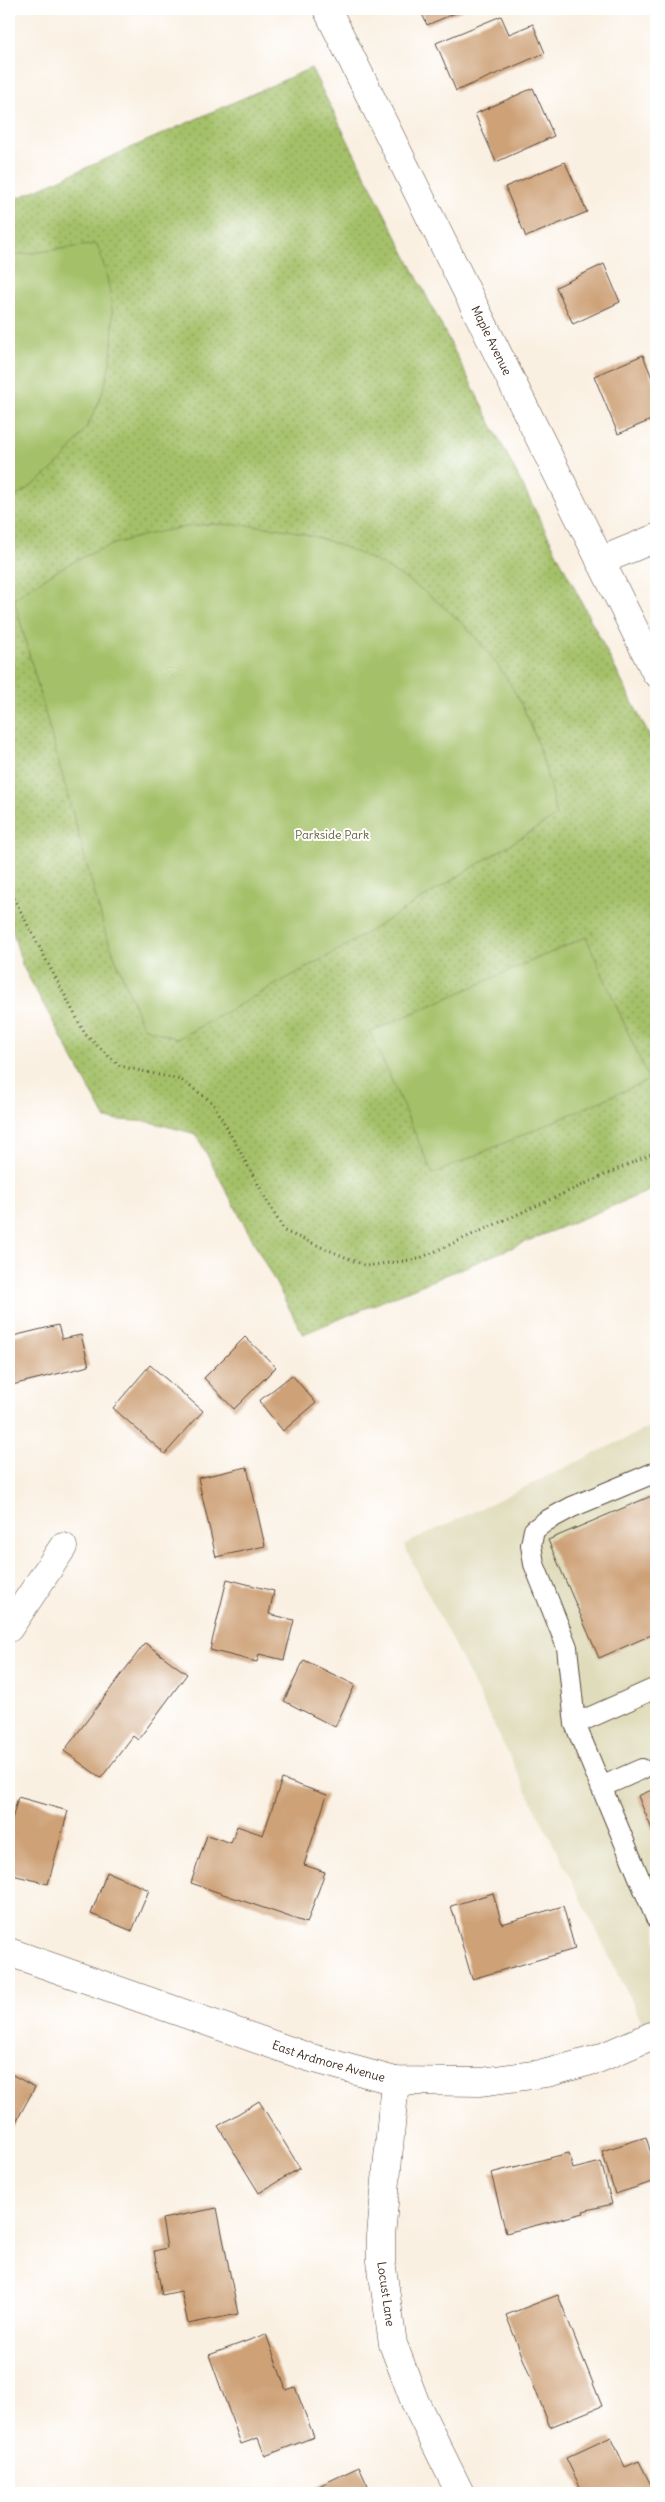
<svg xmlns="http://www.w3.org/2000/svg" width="665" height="2502" font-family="Delius,sans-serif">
	<defs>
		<pattern id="park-dots" width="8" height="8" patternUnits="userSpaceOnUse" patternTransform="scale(1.25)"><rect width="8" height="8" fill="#a4c169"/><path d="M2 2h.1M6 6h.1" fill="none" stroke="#879d56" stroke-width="1.8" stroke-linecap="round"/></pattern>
	</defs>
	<rect width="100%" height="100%" fill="#fff"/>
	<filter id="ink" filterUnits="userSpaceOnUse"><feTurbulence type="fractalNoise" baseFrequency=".02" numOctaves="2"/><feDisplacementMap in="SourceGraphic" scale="10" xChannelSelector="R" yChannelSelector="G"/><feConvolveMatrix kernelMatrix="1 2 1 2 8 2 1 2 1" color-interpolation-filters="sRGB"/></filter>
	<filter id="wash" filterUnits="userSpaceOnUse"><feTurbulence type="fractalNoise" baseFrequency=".0096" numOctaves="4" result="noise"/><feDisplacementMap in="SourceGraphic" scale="20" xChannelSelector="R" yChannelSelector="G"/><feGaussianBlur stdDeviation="1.12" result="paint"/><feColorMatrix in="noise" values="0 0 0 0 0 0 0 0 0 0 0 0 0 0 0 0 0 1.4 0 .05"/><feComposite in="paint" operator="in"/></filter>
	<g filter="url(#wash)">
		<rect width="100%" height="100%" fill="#faf0e2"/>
		<path fill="#e0dcbb" d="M656 1424V2050L404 1545Z"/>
		<path fill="url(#park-dots)" stroke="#707644" d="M311 68 656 749V1188L303 1334 196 1134 151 1122 106 1119 22 965 9 917V202Z"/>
		<path fill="#a4c169" stroke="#707644" d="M97 244C134 344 106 447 9 500V256Z
			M210 524C239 525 268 525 297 532 402 558 499 633 536 739 545 764 551 789 556 816L342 948 177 1039 143 1027 106 935 14 599C79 552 129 533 210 524Z
			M586 937 649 1080 433 1174 370 1032Z"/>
		<g id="blocks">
			<path fill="#cea177" d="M420 9H465L427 25Z
				M501 16 509 34 533 24 545 53 456 91 436 43Z
				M533 88 554 136 496 162 475 114Z
				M565 162 587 212 526 237 505 187Z
				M604 264 620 302 573 324 556 287Z
				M643 355 656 388V418L618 434 594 376Z
				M58 1325 62 1339 81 1335 89 1366 12 1385 9 1369V1337Z
				M245 1337 276 1367 234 1409 204 1378Z
				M150 1365 203 1411 165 1454 113 1408Z
				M292 1375 316 1403 283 1431 259 1401Z
				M247 1467 265 1546 216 1557 198 1478Z
				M656 1494V1633L599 1658 548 1540Z
				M227 1579 274 1591 269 1614 294 1620 284 1660 259 1654 257 1662 210 1650Z
				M145 1643 187 1674 138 1740 133 1736 101 1778 64 1751Z
				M304 1660 355 1685 335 1727 284 1701Z
				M282 1779 327 1795 304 1865 325 1872 307 1923 191 1883 207 1835 231 1843 237 1826 263 1835Z
				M656 1788V1839L638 1796Z
				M18 1797 68 1811 48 1884 9 1874V1831Z
				M107 1872 149 1890 132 1931 91 1914Z
				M493 1893 502 1924 563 1906 575 1949 472 1979 451 1906Z
				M9 2073 35 2087 11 2131 9 2130Z
				M259 2101 300 2168 259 2193 218 2126Z
				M646 2137 656 2170V2181L615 2194 602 2151Z
				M569 2153 573 2169 601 2162 612 2204 583 2211 584 2213 506 2233 491 2173Z
				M217 2208 238 2314 188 2324 181 2291 162 2295 154 2251 167 2248 162 2219Z
				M558 2295 602 2406 550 2427 506 2315Z
				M266 2334 286 2390 295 2387 314 2437 265 2456 258 2438 241 2444 209 2355Z
				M611 2437 625 2467 639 2461 655 2493H583L566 2458Z
				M359 2467 371 2493H304Z"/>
		</g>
	</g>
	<g filter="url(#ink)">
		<use href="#blocks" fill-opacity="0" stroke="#58483b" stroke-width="1"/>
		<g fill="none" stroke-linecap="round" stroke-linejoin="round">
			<g stroke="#58483b" stroke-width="22">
				<path id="service" d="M656 1472 572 1507 546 1521 534 1530 531 1545 534 1564 567 1647 575 1724 656 1918
					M575 1724 656 1688
					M601 1787 642 1769"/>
			</g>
			<g stroke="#58483b" stroke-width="29">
				<g id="minor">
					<path id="s1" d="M327 9 656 673"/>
					<path d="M600 561 656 538"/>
					<path d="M9 1628 63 1547"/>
					<path id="s2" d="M9 1952 308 2057 395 2081 481 2082 547 2073 598 2059 656 2034"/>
					<path id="s3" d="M395 2081 381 2236V2261L393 2344 415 2402 460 2493"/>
				</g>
			</g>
			<path stroke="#58483b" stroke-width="3" stroke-dasharray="1 4" stroke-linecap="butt" d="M9 889 85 1034 120 1066 181 1080 213 1103 284 1231 366 1266 418 1259 656 1152"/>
			<use href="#service" stroke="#fff" stroke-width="20"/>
			<use href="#minor" stroke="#fff" stroke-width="28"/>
		</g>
	</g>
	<g text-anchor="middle" stroke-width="4" stroke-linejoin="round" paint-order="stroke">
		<g font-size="12" fill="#3b2a1e" stroke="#fff">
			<text dy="4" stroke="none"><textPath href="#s1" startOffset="370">Maple Avenue</textPath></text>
			<text dy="4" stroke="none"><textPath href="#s2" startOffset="338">East Ardmore Avenue</textPath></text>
			<text dy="4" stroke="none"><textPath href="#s3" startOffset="214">Locust Lane</textPath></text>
		</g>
		<g font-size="12" fill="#605f38" stroke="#fff">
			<text x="332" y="839">Parkside Park</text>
		</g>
	</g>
	<rect width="665" height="2502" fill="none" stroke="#fff" stroke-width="30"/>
</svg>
